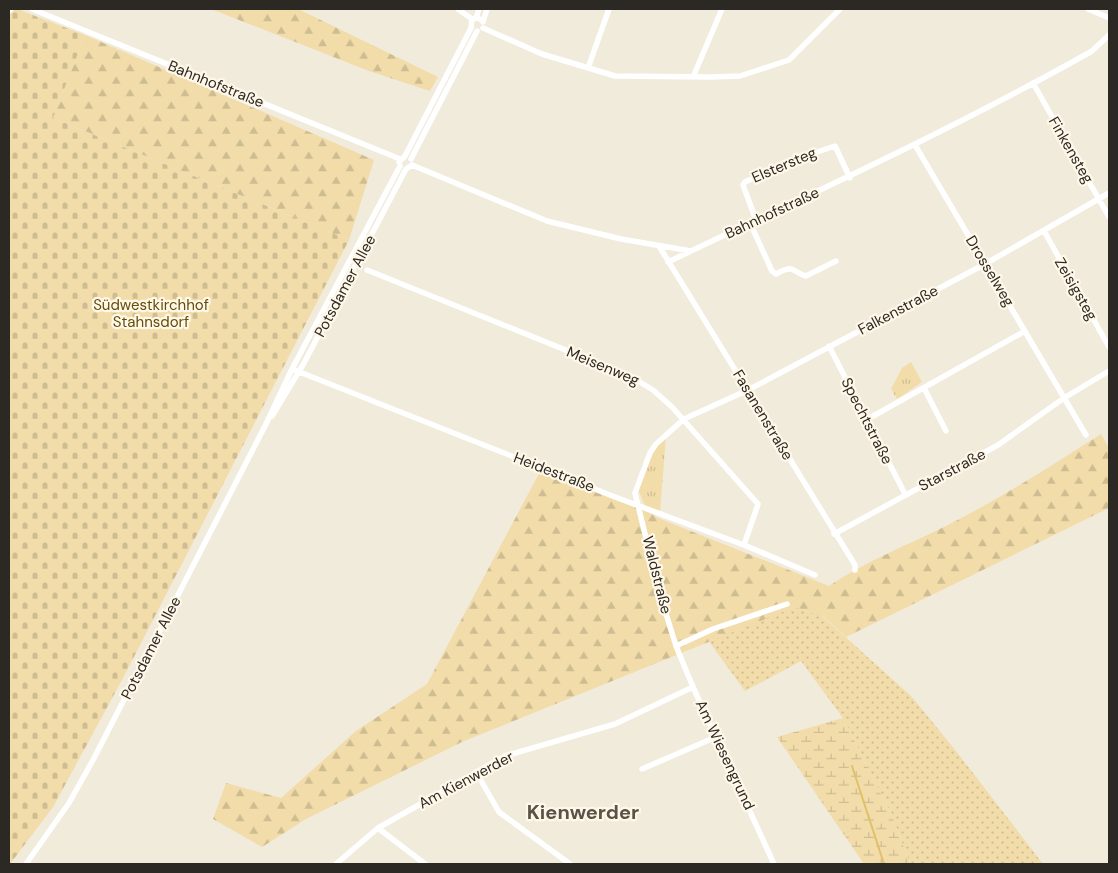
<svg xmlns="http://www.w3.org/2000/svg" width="1118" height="873" font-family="'DM Sans',sans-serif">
	<defs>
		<pattern id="grass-dots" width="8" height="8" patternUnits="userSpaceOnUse" patternTransform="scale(1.25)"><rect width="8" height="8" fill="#f1dcaa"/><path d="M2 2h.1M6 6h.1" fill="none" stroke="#cfbd92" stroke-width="1.8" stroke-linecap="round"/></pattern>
		<pattern id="forest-firs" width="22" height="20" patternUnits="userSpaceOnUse" patternTransform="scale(1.25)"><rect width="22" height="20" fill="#f1dcaa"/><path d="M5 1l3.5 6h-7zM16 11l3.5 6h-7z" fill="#cfbd92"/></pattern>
		<pattern id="wetland-marsh" width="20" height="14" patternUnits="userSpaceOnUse" patternTransform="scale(1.25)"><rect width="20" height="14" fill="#f1dcaa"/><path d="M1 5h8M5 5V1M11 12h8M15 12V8" fill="none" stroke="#cfbd92"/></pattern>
		<pattern id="cemetery-stones" width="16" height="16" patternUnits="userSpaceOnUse" patternTransform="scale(1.25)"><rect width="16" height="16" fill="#f1dcaa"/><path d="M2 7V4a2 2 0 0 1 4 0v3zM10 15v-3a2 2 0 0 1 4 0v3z" fill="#cfbd92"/></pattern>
		<pattern id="park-tufts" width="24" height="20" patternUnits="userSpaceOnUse" patternTransform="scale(1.25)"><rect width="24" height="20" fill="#f1dcaa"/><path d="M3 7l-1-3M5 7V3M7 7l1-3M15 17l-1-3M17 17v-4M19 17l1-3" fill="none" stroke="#cfbd92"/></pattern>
	</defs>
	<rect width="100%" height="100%" fill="#f1ebdc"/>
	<path fill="url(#grass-dots)" d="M795 607 822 616 912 697 956 751 1043 864H910L892 816 843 718 801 661 745 691 705 636Z"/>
	<path fill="url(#forest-firs)" d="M211 9H298L438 77 430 91 369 71Z
		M85 35 374 160 349 240 53 118Z
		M1101 434 1109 448V508L846 637 824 617 795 607 464 741 306 819 262 847 213 819 226 783 281 798 356 731 427 684 542 468 638 505 658 518 829 586C867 561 903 547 944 527 999 499 1050 467 1101 434Z"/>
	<path fill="url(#wetland-marsh)" d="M843 718 892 816 910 864H864L777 737Z"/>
	<path fill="url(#cemetery-stones)" d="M9 9H17L85 35 53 118 349 240 123 678 53 807 10 864Z"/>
	<path fill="url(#park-tufts)" d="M911 362 922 382 897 399 891 389 902 368Z
		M666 436 660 512 645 506 638 489 651 453Z"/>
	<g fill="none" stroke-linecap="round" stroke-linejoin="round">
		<path stroke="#e2c06a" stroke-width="2" d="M852 766 884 864"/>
		<path stroke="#fff" stroke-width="5.5" d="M32 9 400 159
			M458 9 472 19
			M1088 9 1109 18
			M9 11 11 9
			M476 18 479 9
			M483 22 487 9
			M471 28 472 19 478 18 483 21
			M483 28 542 54 615 76 711 77 740 76 789 60 840 9
			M588 68 609 9
			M693 77 722 9
			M1033 83 1109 217
			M915 145 1086 435
			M411 159 477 31
			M399 162 405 156 471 28
			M412 165 547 221 621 239 691 251
			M756 220 743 185 745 182 788 162 835 146 850 178
			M750 223 772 271 776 274C796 263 791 272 806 276L836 261
			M1044 231 1109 347
			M659 246 855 565V570
			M668 262C811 194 954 129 1092 51L1109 35
			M367 270 630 376 653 390 672 407 758 504 744 545
			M829 346 905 494
			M292 369 615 497 744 545 815 575
			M924 388 946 431
			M272 416 304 363 406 169 412 165
			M866 420 1025 331
			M834 534 998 445 1064 398 1109 371
			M676 646 713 629 787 604
			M642 769 716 737
			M476 772 499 812 570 864
			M378 828 425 864
			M26 864 69 803 93 760 265 426 292 369 400 166
			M336 864 378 828 505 756 615 724 693 687
			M774 864 693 687 676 646 659 591 635 493 650 453 656 444 684 419 748 390 985 264 1109 193"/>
	</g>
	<g text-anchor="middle" stroke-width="4.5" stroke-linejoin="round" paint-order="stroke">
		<g font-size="15" fill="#2c2924" stroke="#fff8e9">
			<text transform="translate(216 84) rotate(22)" y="5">Bahnhofstraße</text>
			<text transform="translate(1071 150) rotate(60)" y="5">Finkensteg</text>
			<text transform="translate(784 165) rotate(-23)" y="5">Elstersteg</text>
			<text transform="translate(772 213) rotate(-25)" y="5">Bahnhofstraße</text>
			<text transform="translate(990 271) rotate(59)" y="5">Drosselweg</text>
			<text transform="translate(345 286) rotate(-62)" y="5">Potsdamer Allee</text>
			<text transform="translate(1076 289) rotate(60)" y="5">Zeisigsteg</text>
			<text transform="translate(898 310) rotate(-28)" y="5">Falkenstraße</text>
			<text transform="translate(603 366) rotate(23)" y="5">Meisenweg</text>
			<text transform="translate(763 415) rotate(59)" y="5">Fasanenstraße</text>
			<text transform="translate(867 421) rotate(63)" y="5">Spechtstraße</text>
			<text transform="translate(952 470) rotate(-28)" y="5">Starstraße</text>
			<text transform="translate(554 472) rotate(21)" y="5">Heidestraße</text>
			<text transform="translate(657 575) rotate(76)" y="5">Waldstraße</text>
			<text transform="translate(151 648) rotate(-63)" y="5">Potsdamer Allee</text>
			<text transform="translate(725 755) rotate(65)" y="5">Am Wiesengrund</text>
			<text transform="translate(466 780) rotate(-28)" y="5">Am Kienwerder</text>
		</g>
		<g font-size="15" fill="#644d07" stroke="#fff8e9">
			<text x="151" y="310">Südwestkirchhof<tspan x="151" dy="17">Stahnsdorf</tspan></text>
		</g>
		<g font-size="20" font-weight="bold" fill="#595447" stroke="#fff8e9">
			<text x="583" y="819">Kienwerder</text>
		</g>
	</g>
	<rect width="1118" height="873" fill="none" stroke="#2c2924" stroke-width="20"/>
</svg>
